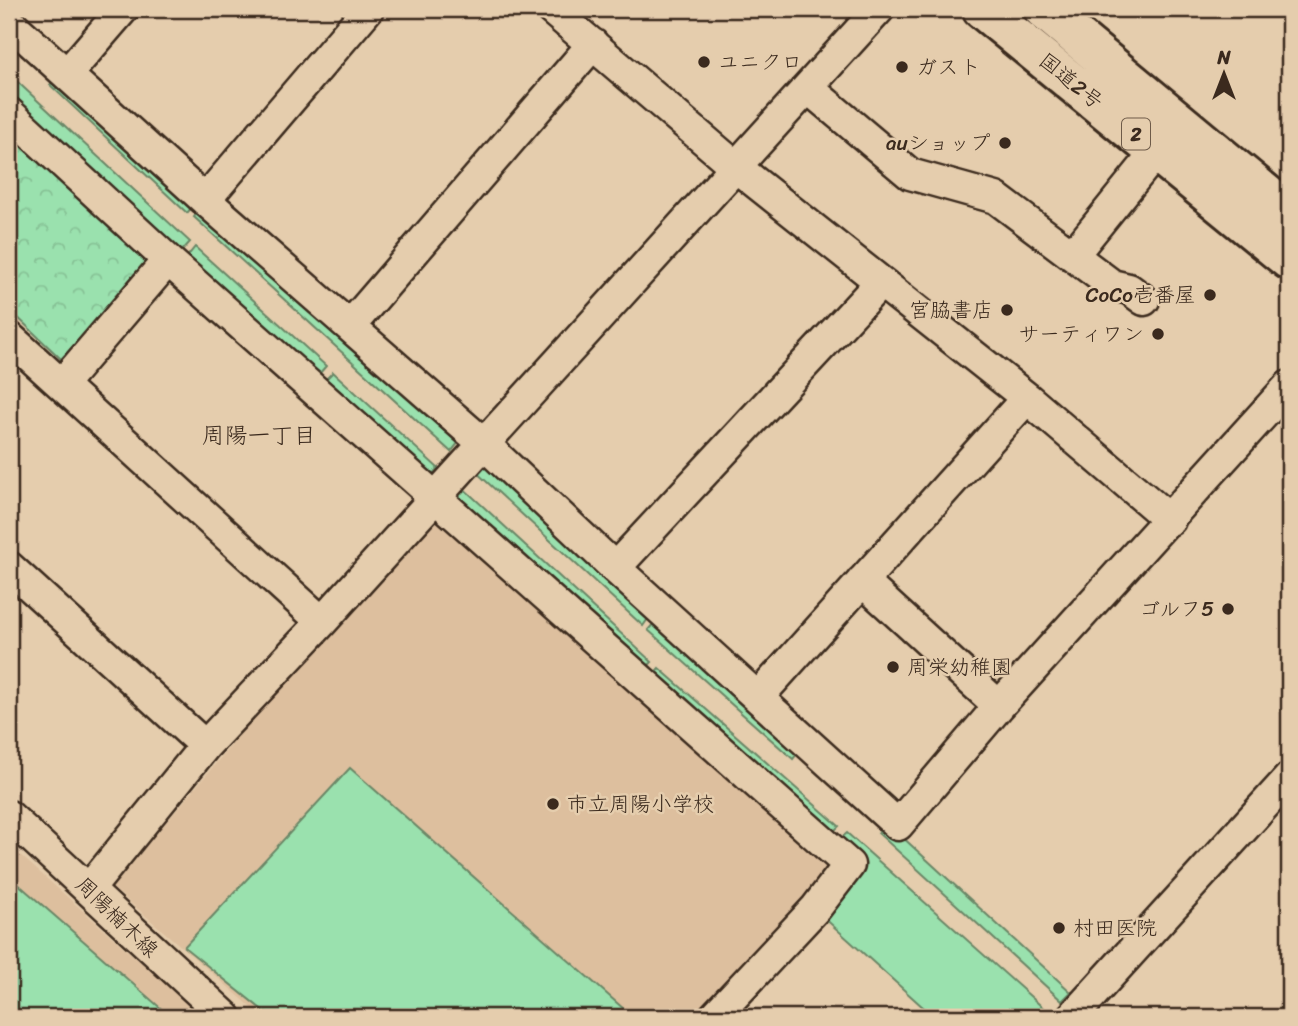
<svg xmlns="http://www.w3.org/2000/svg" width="1298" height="1026" font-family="Sriracha,'Klee One',sans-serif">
	<defs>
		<pattern id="forest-crowns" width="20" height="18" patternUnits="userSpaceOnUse" patternTransform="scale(1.75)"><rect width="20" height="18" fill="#9ae1ae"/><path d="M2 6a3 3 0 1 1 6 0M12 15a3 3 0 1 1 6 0" fill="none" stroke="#86c195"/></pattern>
	</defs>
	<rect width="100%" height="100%" fill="#e5cdad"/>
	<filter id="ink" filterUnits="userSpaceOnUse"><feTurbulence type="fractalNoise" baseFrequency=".0143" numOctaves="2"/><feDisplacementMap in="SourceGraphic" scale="14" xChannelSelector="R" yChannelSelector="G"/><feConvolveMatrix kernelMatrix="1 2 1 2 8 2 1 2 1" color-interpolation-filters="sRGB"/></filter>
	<g filter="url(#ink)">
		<path fill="#ddbf9e" d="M439 514 843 869 708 1017H263L112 887 327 631Z
			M9 845 202 1017H9Z"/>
		<path fill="#9ae1ae" stroke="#6a8666" stroke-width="2" d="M9 74 190 242 181 252 9 93Z
			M56 77 194 205 187 213 50 85Z
			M200 209 458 443 451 452 194 217Z
			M195 247 326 366 319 374 187 257Z
			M333 372 438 468 431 476 326 379Z
			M481 463 650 616 643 626 474 470Z
			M461 486 652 662 644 670 453 495Z
			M656 621 800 750 793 759 648 630Z
			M659 668 839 826 831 834 652 676Z
			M350 768 633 1017H271L184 947Z
			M887 823 1071 992 1062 1001 878 833Z
			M847 833 1049 1013 1046 1017H934L822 916 865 864 839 840Z
			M9 876 164 1011 159 1017H9Z"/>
		<path fill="url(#forest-crowns)" stroke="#6a8666" stroke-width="2" d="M9 133 151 264 61 359 9 309Z"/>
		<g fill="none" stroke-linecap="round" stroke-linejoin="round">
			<g stroke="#3b2a1e" stroke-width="35">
				<path id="minor" d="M551 9 736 167 1027 398 1170 520
					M9 22 205 200 483 443 615 568 898 825 999 706 1289 386
					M67 74 123 9
					M808 88 910 174 996 198 1112 285 1129 289 1144 300
					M9 113 168 260 849 865 816 908 714 1017
					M205 200 368 9
					M1073 255 1157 151
					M350 326 593 44
					M9 337 322 622
					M62 384 168 260
					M9 567 205 746
					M615 568 881 282
					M862 581 999 706
					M759 696 1027 398
					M9 816 226 1017
					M89 889 205 746 322 622 879 9
					M1072 1017 1289 778"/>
			</g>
			<g stroke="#3b2a1e" stroke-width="44">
				<path id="highway" d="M982 9 1289 260
					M1043 9 1289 213"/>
			</g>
			<use href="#minor" stroke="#e5cdad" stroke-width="30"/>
			<use href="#highway" stroke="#e5cdad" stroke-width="38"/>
		</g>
	</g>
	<g fill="#3b2a1e" stroke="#e5cdad" stroke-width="2.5">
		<circle cx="704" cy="62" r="7"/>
		<circle cx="902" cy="67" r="7"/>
		<circle cx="1005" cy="143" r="7"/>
		<circle cx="1210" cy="295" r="7"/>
		<circle cx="1007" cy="310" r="7"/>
		<circle cx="1158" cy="334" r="7"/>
		<circle cx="1228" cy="609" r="7"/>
		<circle cx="893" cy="667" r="7"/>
		<circle cx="553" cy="804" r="7"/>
		<circle cx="1059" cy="928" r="7"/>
	</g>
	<g text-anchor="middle" stroke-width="5" stroke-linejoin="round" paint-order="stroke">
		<rect fill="#e5cdad" stroke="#6e5b49" stroke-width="2" x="1122" y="118.5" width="28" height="31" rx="5"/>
		<g font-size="19" font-weight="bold" fill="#3b2a1e">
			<text x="1136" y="141">2</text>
		</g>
		<g font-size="21" fill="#3b2a1e" stroke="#e5cdad" text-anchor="start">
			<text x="718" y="69">ユニクロ</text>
			<text x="916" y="74">ガスト</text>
			<text x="991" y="150" text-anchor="end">auショップ</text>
			<text x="1196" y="302" text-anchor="end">CoCo壱番屋</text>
			<text x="993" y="317" text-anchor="end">宮脇書店</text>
			<text x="1144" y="341" text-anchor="end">サーティワン</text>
			<text x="1214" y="616" text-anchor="end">ゴルフ5</text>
			<text x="907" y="674">周栄幼稚園</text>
			<text x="567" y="811">市立周陽小学校</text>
			<text x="1073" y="935">村田医院</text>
		</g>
		<g font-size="21" fill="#3b2a1e" stroke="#e5cdad">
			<text transform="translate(1071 81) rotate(39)" y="7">国道2号</text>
			<text transform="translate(117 917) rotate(44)" y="7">周陽楠木線</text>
		</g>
		<g font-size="23" fill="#3b2a1e" stroke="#e5cdad">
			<text x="259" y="443">周陽一丁目</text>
		</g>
	</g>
	<rect width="1298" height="1026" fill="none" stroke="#e5cdad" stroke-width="35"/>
	<rect x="18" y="18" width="1263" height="991" fill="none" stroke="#3b2a1e" stroke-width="2.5" filter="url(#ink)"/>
	<g transform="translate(1224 74)" stroke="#e5cdad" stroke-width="5" paint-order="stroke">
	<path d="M0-5L12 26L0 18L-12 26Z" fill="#3b2a1e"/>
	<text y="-10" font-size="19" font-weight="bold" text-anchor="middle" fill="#3b2a1e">N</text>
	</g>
</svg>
